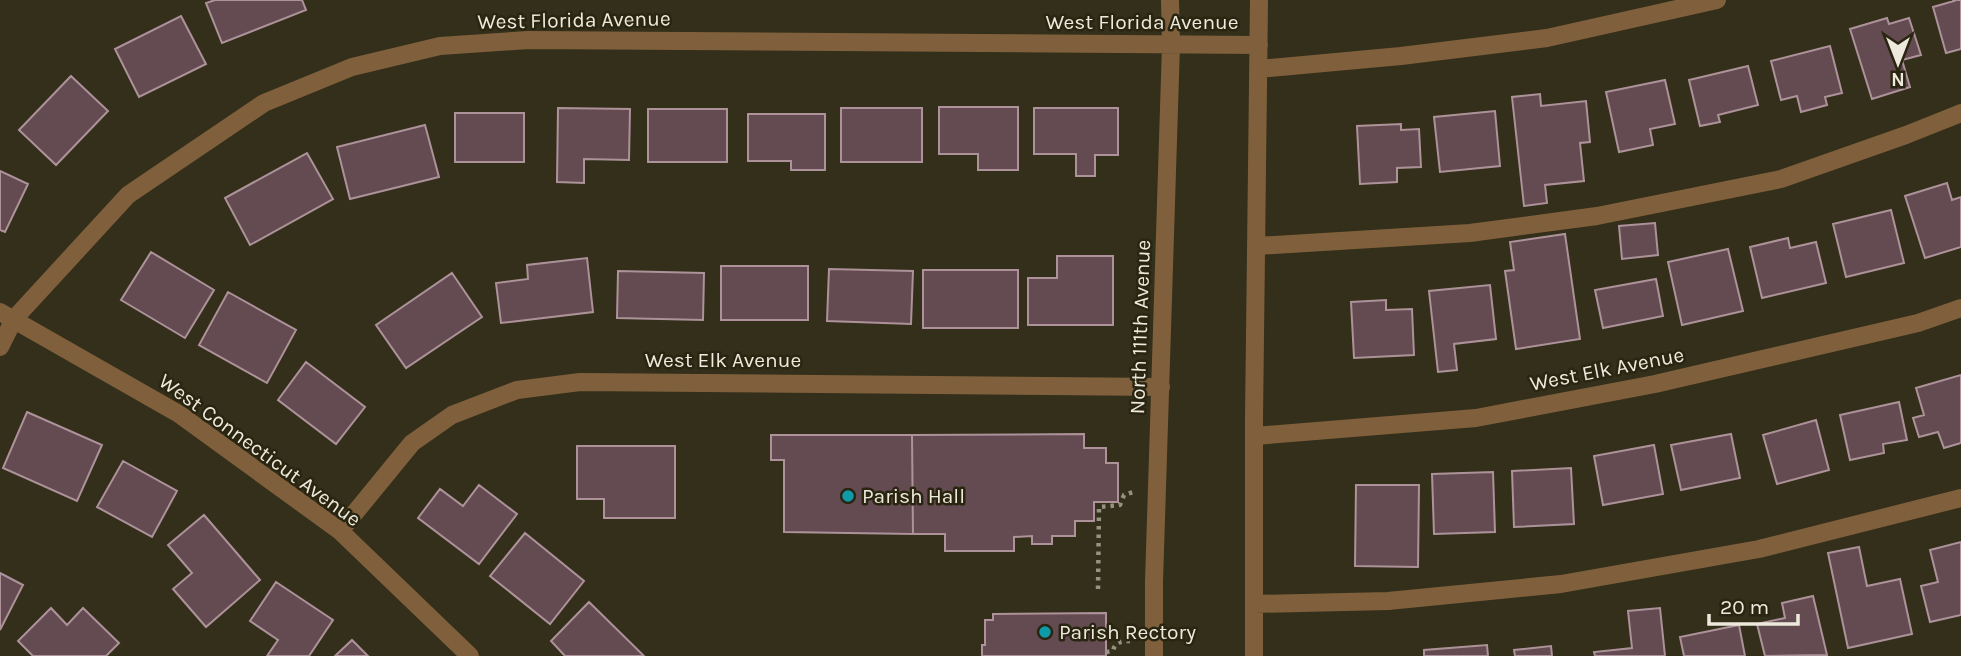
<svg xmlns="http://www.w3.org/2000/svg" width="1961" height="656" font-family="Karla,sans-serif">
	<rect width="100%" height="100%" fill="#332f1a"/>
	<path fill="#644b52" stroke="#ad929a" stroke-width="2" d="M215 0H302L306 10 222 43 206 3Z
		M1953 0H1961V49L1946 53 1933 7 1954 1Z
		M181 16 206 64 139 97 115 49Z
		M1887 18 1889 24 1909 18 1921 55 1902 60 1910 87 1872 99 1850 29Z
		M1830 46 1842 93 1825 97 1827 105 1801 112 1797 96 1781 100 1771 61Z
		M1748 66 1758 105 1718 115 1720 122 1700 126 1689 80Z
		M71 76 108 111 56 165 19 130Z
		M1665 80 1675 124 1650 129 1653 145 1619 152 1606 92Z
		M1540 94 1541 106 1586 101 1590 142 1580 143 1584 181 1545 185 1547 203 1524 206 1512 97Z
		M939 107H1018V170H978V154H939Z
		M558 108 630 109 629 160 584 159V183L557 182Z
		M841 108H922V162H841Z
		M1034 108H1118V155H1095V176H1076V154H1034Z
		M648 109H727V162H648Z
		M1495 111 1500 166 1440 172 1434 117Z
		M455 113H524V162H455Z
		M748 114H825V170H791V161H748Z
		M1401 124V130L1419 129 1421 167 1397 168V182L1360 184 1357 126Z
		M425 125 439 177 350 199 337 147Z
		M307 153 333 199 250 245 225 198Z
		M0 171 28 184 5 232 0 230Z
		M1947 183 1952 200 1961 197V247L1925 258 1905 196Z
		M1891 210 1904 263 1846 277 1833 224Z
		M1655 223 1658 255 1622 259 1619 226Z
		M1565 234 1580 339 1516 349 1505 271 1514 270 1510 242Z
		M1788 238 1790 248 1816 242 1826 283 1762 298 1750 247Z
		M1728 249 1743 311 1682 325 1668 262Z
		M151 252 214 290 185 338 121 300Z
		M1057 256H1113V325H1028V278H1057Z
		M587 258 593 312 501 323 496 283 528 279 527 265Z
		M721 266H808V320H721Z
		M829 269 913 271 911 324 827 321Z
		M923 270H1018V328H923Z
		M618 271 704 273 703 320 617 318Z
		M452 273 482 317 406 368 376 325Z
		M1656 279 1663 316 1603 328 1595 290Z
		M1490 285 1496 339 1454 344 1457 370 1438 372 1429 291Z
		M228 292 296 330 267 383 199 345Z
		M1386 300V310L1412 309 1414 355 1354 358 1351 302Z
		M306 362 365 407 336 444 278 400Z
		M1961 375V443L1944 448 1938 432 1919 437 1913 418 1924 415 1916 388Z
		M1899 402 1907 440 1883 444 1884 453 1850 460 1840 415Z
		M27 412 102 445 77 501 3 468Z
		M1816 420 1829 470 1777 484 1763 435Z
		M1084 434V448H1106V463H1118V502H1094V521H1075V536H1052V544H1032V536L1014 537V551H945V534H913L912 435Z
		M1731 434 1740 478 1681 490 1671 445Z
		M771 435H912L913 534 784 532V460H771Z
		M1654 445 1663 494 1603 505 1594 456Z
		M577 446H675V518H604V499H577Z
		M123 461 177 491 152 537 97 507Z
		M1571 468 1574 524 1514 527 1512 471Z
		M1493 472 1495 532 1434 534 1432 474Z
		M479 485 517 514 479 564 418 518 440 489 463 506Z
		M1356 485H1419L1418 567 1355 566Z
		M204 515 260 580 206 627 173 589 192 573 168 545Z
		M525 533 584 581 550 624 490 576Z
		M1961 542V615L1930 622 1921 586 1938 582 1930 550Z
		M1859 547 1867 586 1900 579 1912 634 1848 648 1828 553Z
		M0 573 23 585 0 630Z
		M276 582 333 620 309 656H267L278 640 250 621Z
		M1813 596 1827 655 1765 656 1757 624 1785 618 1782 603Z
		M589 602 644 656H565L551 641Z
		M51 608 67 625 83 608 119 643 106 656H33L18 641Z
		M1660 608 1665 656H1595L1594 652 1632 648 1628 611Z
		M1106 613V656H982V645H985V620H993V614Z
		M1739 625 1745 656H1684L1680 637Z
		M352 640 368 656H335Z
		M1487 645 1488 656H1424V650Z
		M1551 646 1552 656H1515L1514 650Z"/>
	<g fill="none" stroke-linecap="round" stroke-linejoin="round">
		<path stroke="#969382" stroke-width="4.5" stroke-dasharray="3.5 5" stroke-linecap="butt" d="M1098 589 1099 507 1120 505 1124 495 1133 492
			M1106 652 1113 651C1115 642 1121 641 1130 641"/>
		<path stroke="#80603c" stroke-width="18" d="M1259 69 1401 56 1547 38 1717 0
			M1257 246 1470 233 1597 216 1781 179 1906 135 1961 113
			M0 312 179 414 340 531 470 656
			M0 347 14 319 128 195 264 103 352 67 440 46 528 40 1259 45
			M1255 436 1476 418 1655 384 1918 323 1961 308
			M340 531 412 443 452 415 517 390 580 382 1161 387
			M1254 604 1388 601 1561 584 1759 549 1961 498
			M1154 656V582L1171 45 1170 0
			M1254 656V420L1259 0"/>
	</g>
	<g fill="#0f9aa8" stroke="#292510" stroke-width="2.5">
		<circle cx="848" cy="496" r="7"/>
		<circle cx="1045" cy="632" r="7"/>
	</g>
	<g text-anchor="middle" stroke-width="5" stroke-linejoin="round" paint-order="stroke">
		<g font-size="21" fill="#edeadd" stroke="#292510">
			<text transform="translate(574 20) rotate(-1)" y="7">West Florida Avenue</text>
			<text x="1142" y="29">West Florida Avenue</text>
			<text transform="translate(1140 327) rotate(-88)" y="7">North 111th Avenue</text>
			<text x="723" y="367">West Elk Avenue</text>
			<text transform="translate(1607 369) rotate(-11)" y="7">West Elk Avenue</text>
			<text transform="translate(260 450) rotate(36)" y="7">West Connecticut Avenue</text>
		</g>
		<g font-size="21" fill="#edeadd" stroke="#292510" text-anchor="start">
			<text x="862" y="503">Parish Hall</text>
			<text x="1059" y="639">Parish Rectory</text>
		</g>
	</g>
	<g transform="translate(1898 63) rotate(180)" stroke="#292510" stroke-width="5" paint-order="stroke">
	<path d="M0-5L12 26L0 18L-12 26Z" fill="#edeadd"/>
	<text y="-10" font-size="19" font-weight="bold" text-anchor="middle" fill="#edeadd">N</text>
	</g>
	<path d="M1709 614v10h89v-10" fill="none" stroke="#edeadd" stroke-width="3.5"/>
	<text x="1720" y="614" font-size="21" fill="#edeadd" stroke="#292510" stroke-width="5" paint-order="stroke">20 m</text>
</svg>
